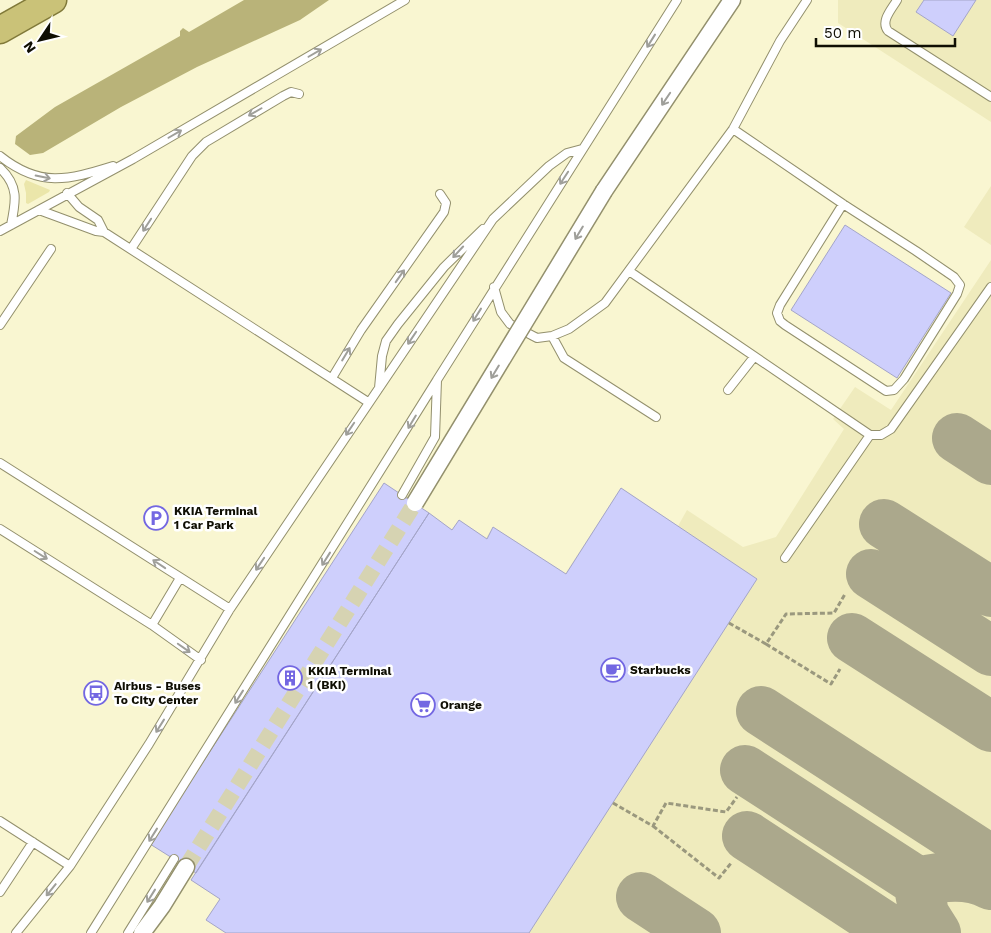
<svg xmlns="http://www.w3.org/2000/svg" width="991" height="933" font-family="'Work Sans',sans-serif">
	<rect width="100%" height="100%" fill="#f9f6d1"/>
	<path fill="#efebbd" d="M838 0H991V122L838 23Z
		M991 186V245L964 227Z
		M991 260V933H226L206 920 220 899 191 880 196 873 150 844 384 483 452 530 459 520 486 538 493 527 565 574 621 488 678 526 687 510 743 547 776 537 844 429 833 419 855 387 891 410Z"/>
	<path fill="#ebe6aa" d="M26 180 50 190 49 192 28 204 26 203V193L24 184Z"/>
	<path fill="#b9b379" d="M244 0H329L300 20 197 67 121 107 43 153 30 155 15 144 16 136 55 107 180 36V31L183 28 189 32Z"/>
	<g fill="none" stroke-linecap="round" stroke-linejoin="round">
		<path stroke="#aba88c" stroke-width="50" d="M957 438 991 460
			M884 524 991 592
			M871 574 991 651
			M852 638 991 727
			M761 711 991 860
			M745 770 918 882C943 876 968 873 991 885
			M747 836 895 933
			M918 882 924 914 936 933
			M641 897 696 933"/>
	</g>
	<path fill="#cecffc" stroke="#a4a5c8" d="M924 0H976L953 36 916 12Z
		M845 225 951 293 897 378 791 310Z
		M384 483 429 513 196 873 150 844Z
		M621 488 757 579 529 933H226L206 920 220 899 191 880 429 513 452 530 459 520 487 539 493 527 566 574Z"/>
	<g fill="none" stroke-linecap="round" stroke-linejoin="round">
		<path stroke="#d6d3b2" stroke-width="16" stroke-dasharray="16 8" stroke-linecap="butt" d="M186 867 415 503"/>
		<g stroke="#93906d" stroke-width="10">
			<path id="service" d="M897 0C892 9 880 21 888 31L991 97
				M733 129 843 204 916 251 954 277 960 285 957 294 904 379 894 390 886 391 785 325 780 321 777 313 780 305 843 204
				M0 156C40 188 68 180 113 166
				M0 168C19 186 16 201 11 225
				M67 193 79 207 98 220 104 232
				M39 210 96 231 104 232 368 402
				M0 231 133 159 405 0
				M131 249 192 156 206 142 283 96 291 92 299 94
				M629 271 870 435 785 558
				M494 287 501 312 510 324 537 338 552 336 569 329 605 303 733 129 780 41 807 0
				M0 325 51 249
				M552 336 564 358 656 417
				M332 378 361 330 444 212 446 203 440 194
				M379 388 382 356 386 341 398 324 444 267 483 229
				M728 390 754 357
				M870 435H881L891 429 991 287
				M0 463 230 609
				M402 495 435 437 437 380 677 0
				M0 529 152 625 201 660
				M152 625 180 578
				M0 821 70 866
				M0 892 33 842
				M16 933 70 866 149 744 230 609 493 219 549 166 567 153 582 149
				M91 933 437 380
				M128 933 174 859"/>
		</g>
		<g stroke="#93906d" stroke-width="19">
			<path id="minor" d="M604 191 732 0
				M142 933 162 906 186 867"/>
		</g>
		<g stroke="#807939" stroke-width="29">
			<path id="trunk" d="M0 30 53 0"/>
		</g>
		<path stroke="#9a987e" stroke-width="3" stroke-dasharray="5 2.5" stroke-linecap="butt" d="M729 623 766 644 786 614 834 613 845 594
			M766 644 831 684 840 669
			M613 803 653 826 666 803 726 812 737 797
			M653 826 719 878 732 862"/>
		<use href="#service" stroke="#fff" stroke-width="8"/>
		<use href="#minor" stroke="#fff" stroke-width="16"/>
		<use href="#trunk" stroke="#cac278" stroke-width="26"/>
		<g stroke="#93906d" stroke-width="19" stroke-linecap="butt">
			<path id="minor-bridge" d="M415 503 604 191"/>
		</g>
		<use href="#minor-bridge" stroke="#fff" stroke-width="16"/>
	</g>
	<defs><path id="oneway-shaft" d="M-6 0H5M1.5-3L5.5 0L1.5 3" fill="none" stroke-width="1.6" stroke-linecap="round" stroke-linejoin="round" transform="scale(1.25)"/></defs>
	<g stroke="#9f9f9a">
		<use href="#oneway-shaft" transform="translate(651 41) rotate(122)"/>
		<use href="#oneway-shaft" transform="translate(315 53) rotate(-30)"/>
		<use href="#oneway-shaft" transform="translate(666 99) rotate(124)"/>
		<use href="#oneway-shaft" transform="translate(255 112) rotate(150)"/>
		<use href="#oneway-shaft" transform="translate(175 134) rotate(-30)"/>
		<use href="#oneway-shaft" transform="translate(43 177) rotate(11)"/>
		<use href="#oneway-shaft" transform="translate(564 178) rotate(123)"/>
		<use href="#oneway-shaft" transform="translate(147 225) rotate(123)"/>
		<use href="#oneway-shaft" transform="translate(579 233) rotate(121)"/>
		<use href="#oneway-shaft" transform="translate(458 252) rotate(133)"/>
		<use href="#oneway-shaft" transform="translate(400 276) rotate(-55)"/>
		<use href="#oneway-shaft" transform="translate(477 315) rotate(122)"/>
		<use href="#oneway-shaft" transform="translate(412 338) rotate(124)"/>
		<use href="#oneway-shaft" transform="translate(346 354) rotate(-59)"/>
		<use href="#oneway-shaft" transform="translate(495 372) rotate(121)"/>
		<use href="#oneway-shaft" transform="translate(412 422) rotate(121)"/>
		<use href="#oneway-shaft" transform="translate(350 429) rotate(124)"/>
		<use href="#oneway-shaft" transform="translate(41 555) rotate(32)"/>
		<use href="#oneway-shaft" transform="translate(326 559) rotate(122)"/>
		<use href="#oneway-shaft" transform="translate(159 564) rotate(-146)"/>
		<use href="#oneway-shaft" transform="translate(260 564) rotate(124)"/>
		<use href="#oneway-shaft" transform="translate(184 648) rotate(35)"/>
		<use href="#oneway-shaft" transform="translate(239 697) rotate(122)"/>
		<use href="#oneway-shaft" transform="translate(160 726) rotate(122)"/>
		<use href="#oneway-shaft" transform="translate(153 835) rotate(122)"/>
		<use href="#oneway-shaft" transform="translate(51 890) rotate(129)"/>
		<use href="#oneway-shaft" transform="translate(151 896) rotate(122)"/>
	</g>
	<defs>
		<g id="parking-ring" transform="scale(1.25)"><circle r="9.5" fill="#fff" stroke="#7367e2" stroke-width="1.5"/><path d="M-3.5-5.5H1a3.5 3.5 0 0 1 0 7H-1V5.5H-3.5ZM-1-3.4V-.6H.8a1.4 1.4 0 0 0 0-2.8Z" fill="#7367e2"/></g>
		<g id="cafe-ring" transform="scale(1.25)"><circle r="9.5" fill="#fff" stroke="#7367e2" stroke-width="1.5"/><path d="M-5.5-4.5H6V0H3Q3 3.5 0 3.5H-2.5Q-5.5 3.5-5.5 0ZM3-3.2v2h1.7v-2ZM-6 4.5H4V6H-6Z" fill="#7367e2"/></g>
		<g id="building-ring" transform="scale(1.25)"><circle r="9.5" fill="#fff" stroke="#7367e2" stroke-width="1.5"/><path d="M-4-6H4V6H1V3H-1V6H-4ZM-2.5-4.3h1.7v1.8h-1.7ZM.8-4.3h1.7v1.8H.8ZM-2.5-1h1.7V.8h-1.7ZM.8-1h1.7V.8H.8Z" fill="#7367e2"/></g>
		<g id="bus-ring" transform="scale(1.25)"><circle r="9.5" fill="#fff" stroke="#7367e2" stroke-width="1.5"/><path d="M-5-6H5V4H4V6H2V4H-2V6H-4V4H-5ZM-3.5-4V0h7V-4ZM-3.5 1.2v1.5H-2V1.2ZM2 1.2v1.5H3.5V1.2Z" fill="#7367e2"/></g>
		<g id="supermarket-ring" transform="scale(1.25)"><circle r="9.5" fill="#fff" stroke="#7367e2" stroke-width="1.5"/><path d="M-6-5.5h2.5l.6 2H6L4.5 2H-2.5L-4.4-4H-6ZM-1.5 3.2a1.3 1.3 0 1 0 .1 0ZM3 3.2a1.3 1.3 0 1 0 .1 0Z" fill="#7367e2"/></g>
	</defs>
	<g fill-rule="evenodd">
		<use href="#parking-ring" x="156" y="518"/>
		<use href="#cafe-ring" x="613" y="670"/>
		<use href="#building-ring" x="290" y="678"/>
		<use href="#bus-ring" x="96" y="693"/>
		<use href="#supermarket-ring" x="423" y="705"/>
	</g>
	<g text-anchor="middle" stroke-width="5" stroke-linejoin="round" paint-order="stroke">
		<g font-size="12" font-weight="bold" fill="#0f0e03" stroke="#fff" text-anchor="start">
			<text x="174" y="515">KKIA Terminal<tspan x="174" dy="14">1 Car Park</tspan></text>
			<text x="630" y="674">Starbucks</text>
			<text x="308" y="675">KKIA Terminal<tspan x="308" dy="14">1 (BKI)</tspan></text>
			<text x="114" y="690">Airbus - Buses<tspan x="114" dy="14">To City Center</tspan></text>
			<text x="440" y="709">Orange</text>
		</g>
	</g>
	<g transform="translate(40 40) rotate(235)" stroke="#ffffff" stroke-width="4" paint-order="stroke">
	<path d="M0-4L9 19L0 12L-9 19Z" fill="#0f0e03"/>
	<text y="-8" font-size="14" font-weight="bold" text-anchor="middle" fill="#0f0e03">N</text>
	</g>
	<path d="M816 38v8h139v-8" fill="none" stroke="#0f0e03" stroke-width="2.5"/>
	<text x="824" y="38" font-size="15" fill="#0f0e03" stroke="#ffffff" stroke-width="4" paint-order="stroke">50 m</text>
</svg>
